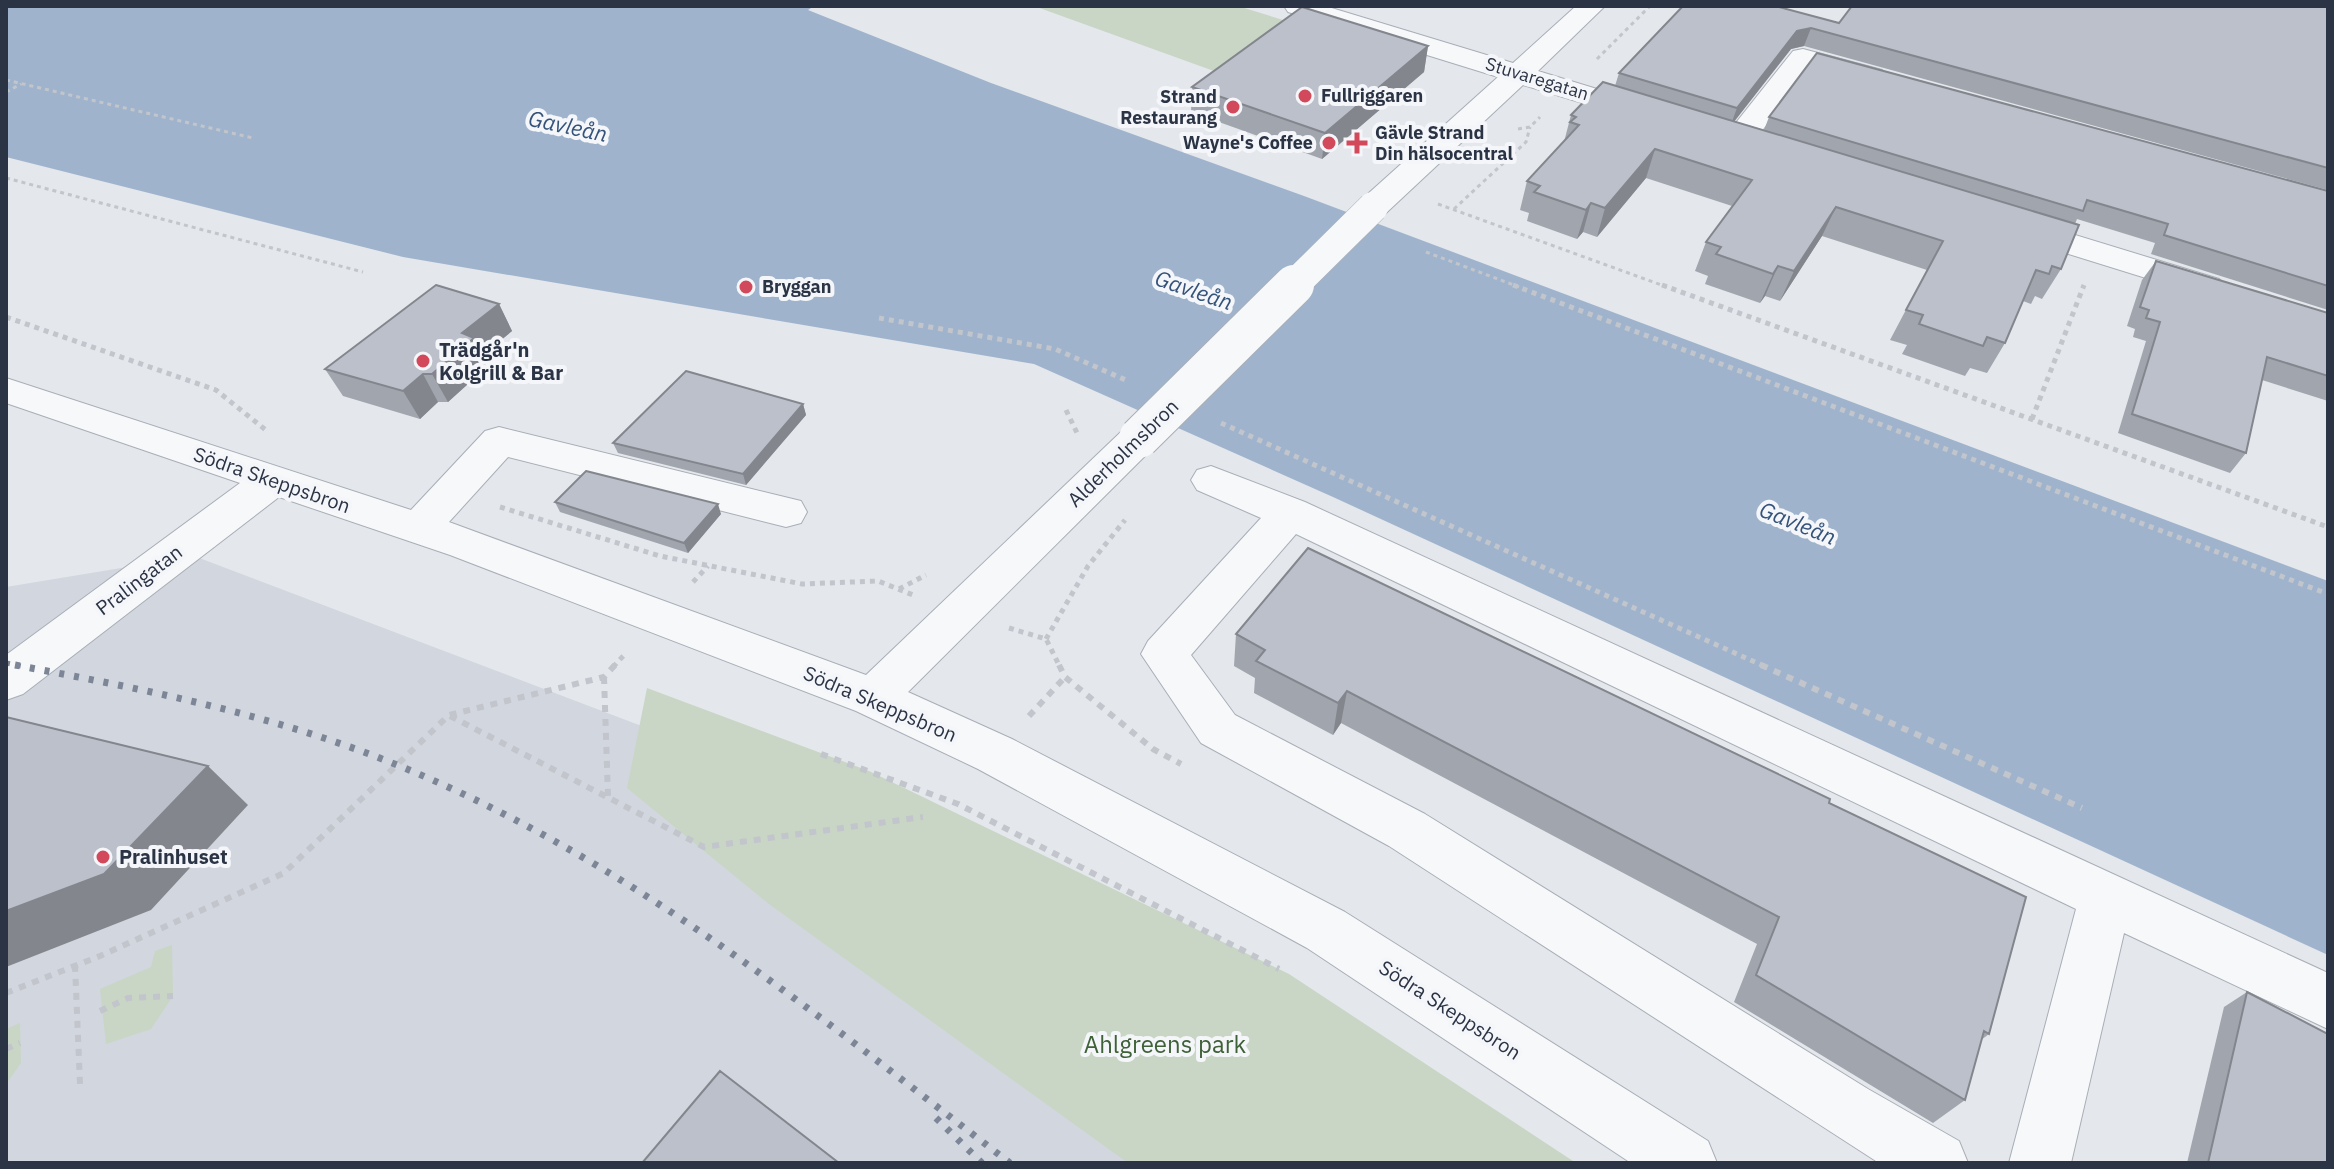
<svg xmlns="http://www.w3.org/2000/svg" width="2334" height="1169" font-family="'IBM Plex Sans',sans-serif">
	<rect width="100%" height="100%" fill="#e4e7ec"/>
	<path fill="#d2d6de" d="M194 556 689 744 1452 1163H6V587Z"/>
	<path fill="#c9d6c5" d="M1034 6H1238L1306 27 1236 79Z
		M647 688 869 771 1289 974 1576 1163H1128L769 904 627 788Z
		M172 945 173 996 151 1029 106 1044 100 989 151 967 155 951Z
		M20 1023 21 1063 6 1084V1029Z"/>
	<path fill="#9fb4cc" d="M6 6H814L808 10 991 83 1304 196 2328 581V955L1333 497 1034 364 403 257 6 157Z"/>
	<g fill="none" stroke-linecap="round" stroke-linejoin="round">
		<g stroke="#a9aeb7" stroke-width="2">
			<path id="minor" d="M1284 6H1325L1513 63 1576 6H1605L1538 71 1656 107 1660 113 1656 119 1645 122 1523 85 1385 214 1373 217 1361 214 1357 207 1361 200 1498 77 1288 12Z
				M1803 49 1882 70 1886 76 1882 82 1872 85 1809 68 1749 148 1738 150 1727 148 1723 141 1727 134 1793 51Z
				M2013 216 2219 279 2225 286 2219 293 2207 297 2001 233 1996 226 2001 219Z
				M6 378 411 510 485 431 499 427 801 501 807 512 801 523 786 527 508 457 449 522 866 675 1125 428 1139 425 1153 428 1159 438 1153 448 908 692 1012 739 1345 912 1708 1141 1717 1163H1631L1307 948 978 769 856 711 450 555 279 497 23 694 6 700V655L240 483 6 403Z
				M1211 466 1305 502 2328 973V1029L2124 933 2071 1163H2009L2076 909 1296 534 1191 655 1235 715 1425 814 1868 1089 1959 1141 1968 1163H1879L1389 846 1201 743 1141 654 1148 641 1261 518 1197 490 1191 480 1197 470Z"/>
		</g>
		<path stroke="#c2c5cb" stroke-width="3" stroke-dasharray="4 4" stroke-linecap="butt" d="M1597 59 1650 6
			M6 80 253 138
			M6 92 21 84
			M1518 129 1530 127 1540 117
			M6 178 363 272
			M1438 204 1667 287
			M1454 209 1526 142 1530 127
			M1426 252 1519 287"/>
		<path stroke="#c2c5cb" stroke-width="5" stroke-dasharray="5 5" stroke-linecap="butt" d="M1513 285 2328 594
			M1662 285 2328 527
			M6 317 216 390 267 431
			M879 318 1055 349 1128 381
			M1066 410 1078 435
			M2032 419 2084 285
			M1221 423 1766 667
			M500 507 660 556 802 584 878 581 913 595
			M693 582 708 566
			M899 589 926 575
			M1009 628 1046 639 1060 667
			M1046 639 1088 566 1125 520
			M613 667 626 653"/>
		<path stroke="#c2c5cb" stroke-width="6" stroke-dasharray="7 7" stroke-linecap="butt" d="M1059 665 1065 677 1153 749 1181 764
			M1761 665 2082 808
			M604 677 608 797
			M450 716 704 847 923 817
			M1029 716 1065 677
			M821 754 958 804 1279 969
			M75 965 80 1084
			M6 993 100 956 284 873 449 715 604 677 615 665
			M100 1011 128 998 173 996
			M6 1049 20 1043"/>
		<use href="#minor" fill="#f7f8fa" fill-rule="evenodd"/>
		<path stroke="#7d8696" stroke-width="5" stroke-dasharray="4 7" stroke-linecap="butt" d="M6 663 26 667"/>
		<path stroke="#7d8696" stroke-width="7" stroke-dasharray="5 10" stroke-linecap="butt" d="M15 665C138 688 260 712 377 757 617 850 808 1008 1010 1163
			M936 1118 982 1163"/>
		<g stroke="#a9aeb7" stroke-width="31" stroke-linecap="butt">
			<path id="minor-bridge-far1" d="M1292 287 1373 207"/>
		</g>
		<g stroke="#a9aeb7" stroke-width="42" stroke-linecap="butt">
			<path id="minor-bridge" d="M1139 438 1294 285"/>
		</g>
		<use href="#minor-bridge-far1" stroke="#f7f8fa" stroke-width="30"/>
		<use href="#minor-bridge" stroke="#f7f8fa" stroke-width="40"/>
	</g>
	<path fill="#a1a5ae" d="M1683 6 1839 23 2328 6V190L1804 46 1791 49 1734 121 1764 130 1769 117 2328 191V310L2151 254 2155 243 2077 219 2075 224 2061 269 2042 299 2035 296 2031 304 2023 301 2005 343 1987 373 1970 368 1965 376 1902 354 1907 345 1890 340 1927 270 1822 236 1780 301 1765 296 1760 303 1705 284 1708 276 1695 271 1706 242 1732 206 1646 178 1597 237 1583 232 1577 239 1527 221 1529 213 1520 210 1527 181 1564 142 1571 115 1615 86 1619 73Z
		M1428 46 1424 72 1322 159 1191 112 1192 87Z
		M2156 261 2328 313V401L2262 380 2246 453 2230 473 2118 433 2146 341 2133 337 2135 329 2127 326 2142 280Z
		M499 304 512 331 483 355 489 365 448 402H438L420 419 343 396 325 369Z
		M803 404 806 415 746 485 618 453 613 443Z
		M555 502 721 514 688 553 560 512Z
		M1236 634 1829 803 1989 1034 1981 1040 1965 1100 1933 1123 1734 1002 1757 944 1341 723 1333 735 1254 693 1255 678 1234 666Z
		M2247 992 2328 1163H2187L2224 1007Z"/>
	<path fill="#83868d" d="M1811 28 1804 46 1791 49 1730 127 1737 108 1797 31Z
		M1428 46 1424 72 1322 159 1325 133Z
		M1655 149 1646 178 1597 237 1605 208Z
		M1591 203 1583 232 1577 239 1586 210Z
		M1836 207 1822 236 1780 301 1794 271Z
		M1778 266 1765 296 1760 303 1773 274Z
		M499 304 512 331 483 355 489 365 448 402 432 374 462 333Z
		M423 374 438 402 420 419 403 391Z
		M803 404 806 415 746 485 743 474Z
		M718 504 721 514 688 553 684 543Z
		M1347 691 1341 723 1333 735 1338 703Z
		M208 766 248 805 151 910 6 967V911Z"/>
	<path fill="#bbc0ca" stroke="#83868d" stroke-width="2" d="M1683 6H1775L1839 23 1852 6H2328V168L1811 28 1797 31 1737 108 1619 73Z
		M1302 7 1428 46 1325 133 1192 87Z
		M1817 53 2328 191V286L2164 235 2168 224 2087 200 2083 211 1769 117Z
		M1603 82 2079 225 2061 269 2052 266 2049 274 2036 270 2005 343 1987 337 1983 346 1919 324 1923 315 1906 310 1943 241 1836 207 1794 271 1778 266 1773 274 1716 254 1721 247 1706 242 1752 180 1655 149 1605 208 1591 203 1586 210 1534 192 1540 186 1527 181 1579 125 1570 122 1576 117 1571 115Z
		M2156 261 2328 313V376L2267 357 2246 453 2132 414 2160 322 2146 318 2149 310 2140 307Z
		M436 285 499 304 462 333 474 338 432 374H423L403 391 325 369Z
		M686 371 803 404 743 474 613 443Z
		M586 471 718 504 684 543 555 502Z
		M1308 548 1830 799 1829 803 2026 897 1989 1034 1984 1031 1965 1100 1756 975 1779 917 1347 691 1338 703 1256 661 1265 650 1236 634Z
		M6 717 208 766 104 874 6 911Z
		M2247 992 2328 1034V1163H2208Z
		M720 1071 839 1163H642Z"/>
	<g fill="#d1495b" stroke="#f4f6f9" stroke-width="3">
		<circle cx="1305" cy="96" r="8"/>
		<circle cx="1233" cy="107" r="8"/>
		<circle cx="1329" cy="143" r="8"/>
		<path d="M1353 131h8v8h8v8h-8v8h-8v-8h-8v-8h8z"/>
		<circle cx="746" cy="287" r="8"/>
		<circle cx="423" cy="361" r="8"/>
		<circle cx="103" cy="857" r="8"/>
	</g>
	<g text-anchor="middle" stroke-width="8" stroke-linejoin="round" paint-order="stroke">
		<g font-size="18" fill="#2b3445" stroke="#f4f6f9">
			<text transform="translate(1537 79) rotate(17)" y="6">Stuvaregatan</text>
		</g>
		<g font-size="18" font-weight="bold" fill="#2b3445" stroke="#f4f6f9" text-anchor="start">
			<text x="1321" y="102">Fullriggaren</text>
			<text x="1217" y="103" text-anchor="end">Strand<tspan x="1217" dy="21">Restaurang</tspan></text>
			<text x="1375" y="139">Gävle Strand<tspan x="1375" dy="21">Din hälsocentral</tspan></text>
			<text x="1313" y="149" text-anchor="end">Wayne's Coffee</text>
			<text x="762" y="293">Bryggan</text>
		</g>
		<g font-size="20" font-weight="bold" fill="#2b3445" stroke="#f4f6f9" text-anchor="start">
			<text x="439" y="357">Trädgår'n<tspan x="439" dy="23">Kolgrill &amp; Bar</tspan></text>
			<text x="119" y="864">Pralinhuset</text>
		</g>
		<g font-size="20" fill="#2b3445" stroke="#f4f6f9">
			<text transform="translate(1123 453) rotate(-44)" y="7">Alderholmsbron</text>
			<text transform="translate(272 480) rotate(19)" y="7">Södra Skeppsbron</text>
			<text transform="translate(139 580) rotate(-37)" y="7">Pralingatan</text>
			<text transform="translate(880 704) rotate(23)" y="7">Södra Skeppsbron</text>
			<text transform="translate(1450 1010) rotate(33)" y="7">Södra Skeppsbron</text>
		</g>
		<g font-size="22" font-style="italic" fill="#34527a" stroke="#f4f6f9">
			<text transform="translate(568 126) rotate(12)" y="8">Gavleån</text>
			<text transform="translate(1194 290) rotate(19)" y="8">Gavleån</text>
			<text transform="translate(1798 523) rotate(22)" y="8">Gavleån</text>
		</g>
		<g font-size="24" fill="#3f6138" stroke="#f4f6f9">
			<text x="1165" y="1053">Ahlgreens park</text>
		</g>
	</g>
	<rect width="2334" height="1169" fill="none" stroke="#2b3445" stroke-width="16"/>
</svg>
